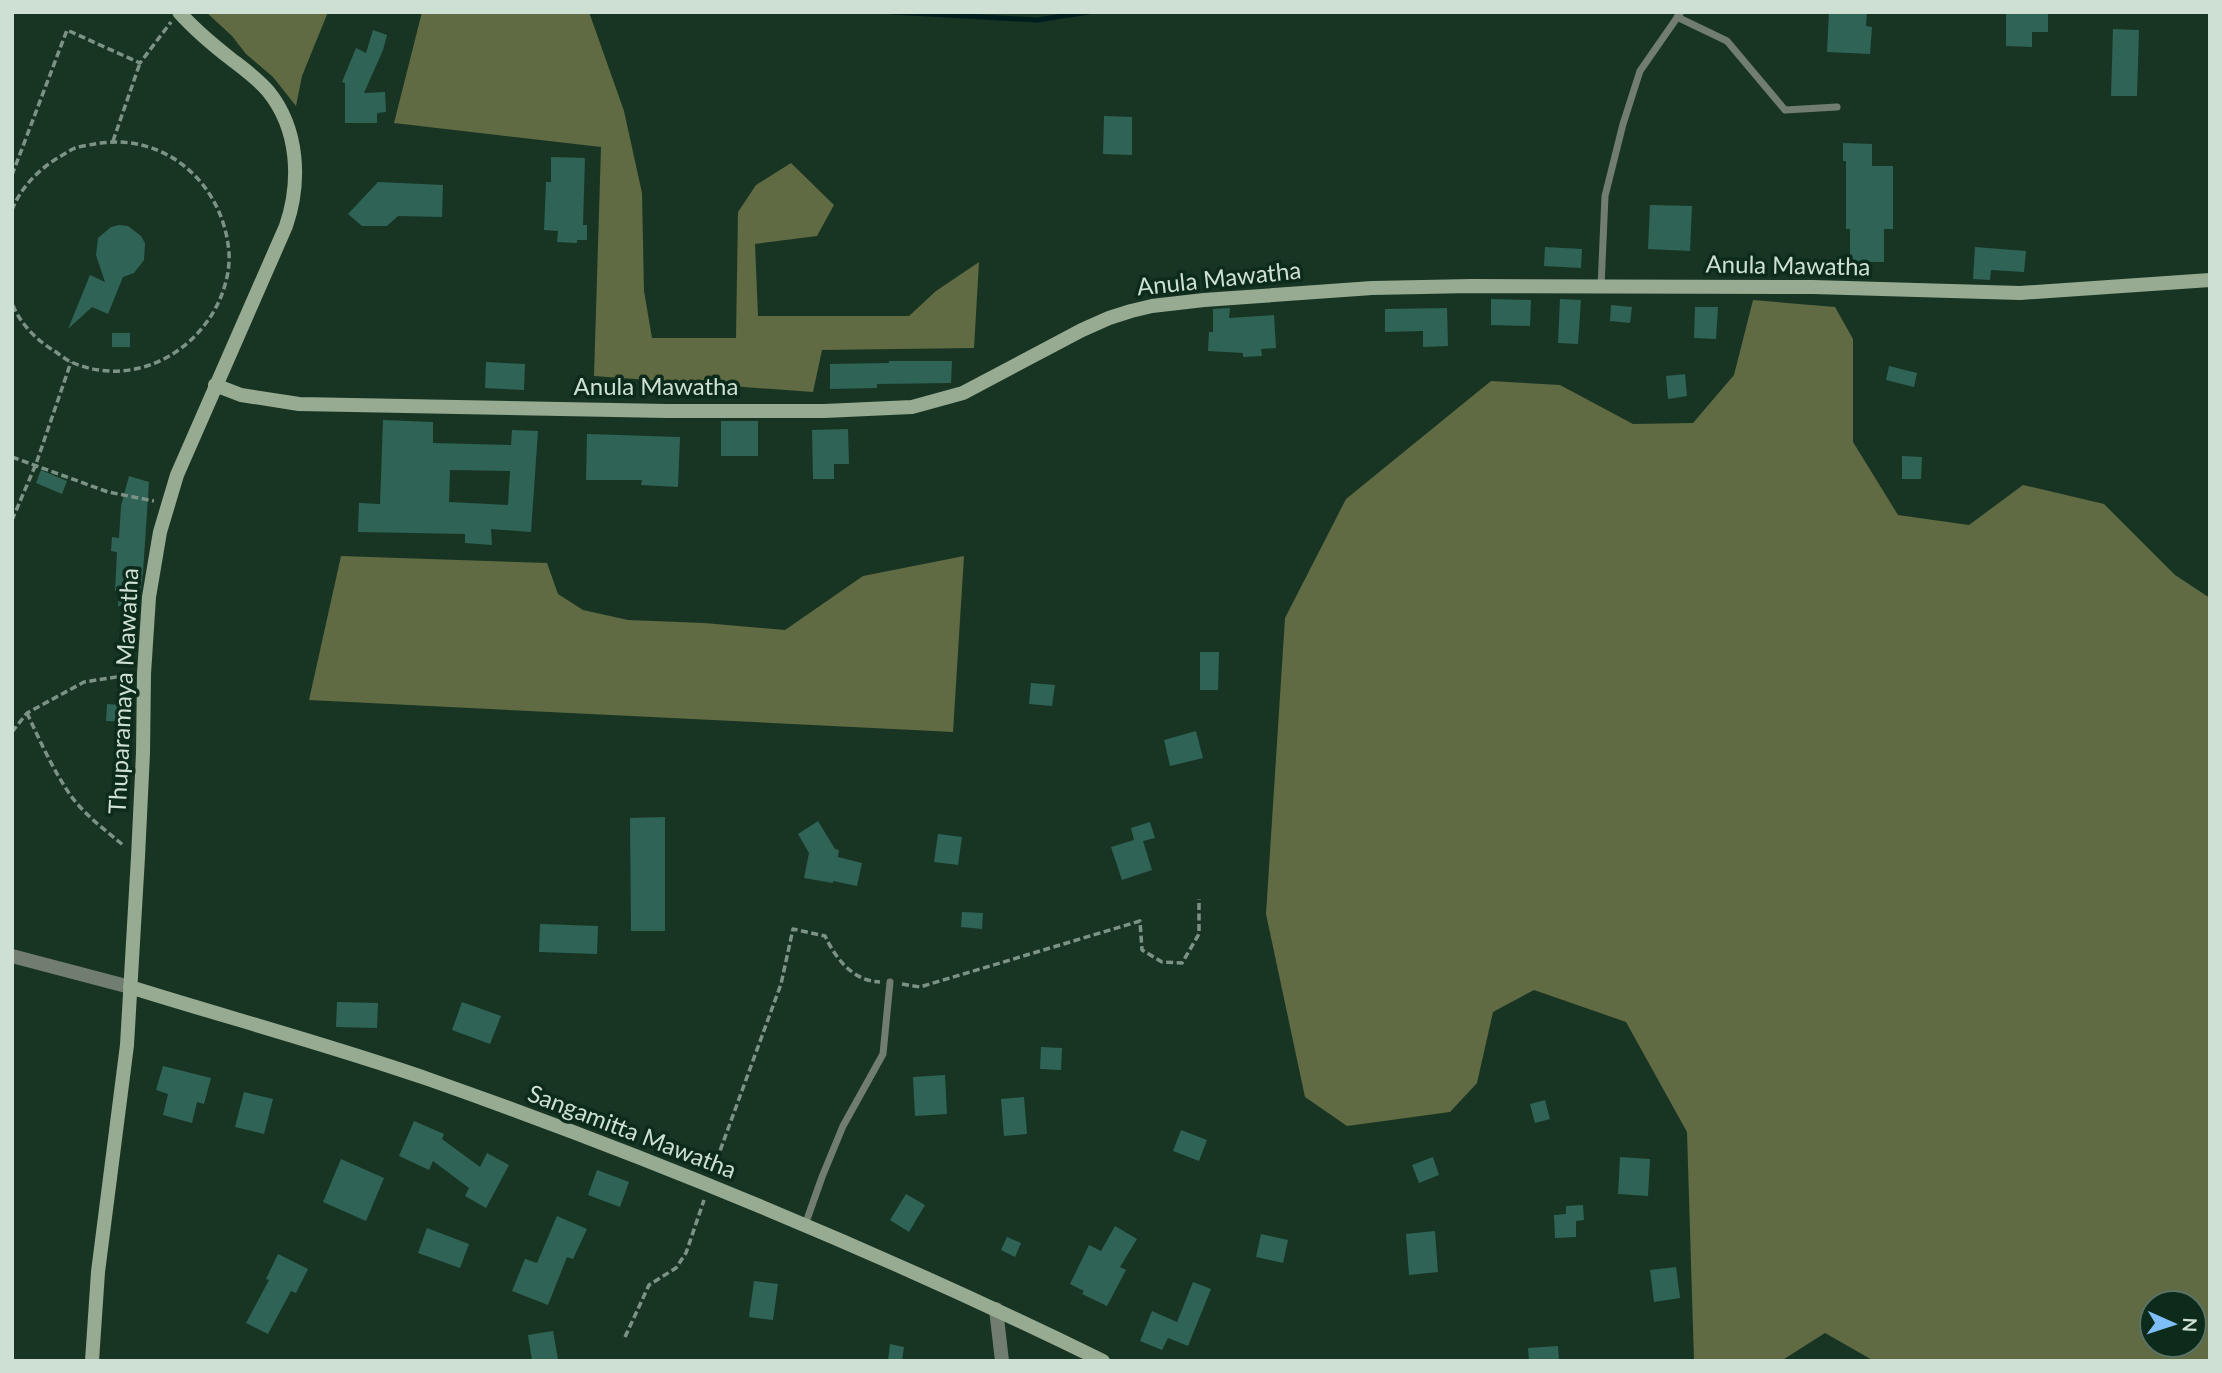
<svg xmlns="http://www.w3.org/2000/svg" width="2222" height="1373" font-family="Lato,sans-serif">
	<rect width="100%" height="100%" fill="#183524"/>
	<path fill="#606a43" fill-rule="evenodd" d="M206 12H328L302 76 296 106 273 77 246 54 232 36Z
		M422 12H589L624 111 642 193 644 291 652 338H736L738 212 756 185 791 163 834 205 817 236 755 244 758 316H909L936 291 979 262 974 348 822 350 813 392 594 376 601 147 394 123Z
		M1753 300 1835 307 1853 339V442L1898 515 1969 525 2023 485 2104 504 2175 575 2210 598V1361H1874L1825 1333 1781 1361H1694L1687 1132 1626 1022 1534 990 1493 1012 1477 1083 1450 1112 1347 1126 1305 1097 1266 914 1285 618 1346 499 1491 381 1560 385 1633 424 1693 423 1734 375ZM2152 1303H2194V1345H2152Z
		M341 556 547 563 558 594 583 610 628 620 704 623 785 630 863 576 964 556 953 732 309 700Z"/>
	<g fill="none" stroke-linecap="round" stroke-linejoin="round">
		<path stroke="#001d1d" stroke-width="5" d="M892 12 1037 20 1089 12"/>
	</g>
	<path fill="#2f6356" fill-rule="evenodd" d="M1829 12H1867L1866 26 1872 27 1870 54 1827 52Z
		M2006 12H2048V32H2032V47L2006 46Z
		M2113 29 2139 30 2137 96H2111Z
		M373 30 387 35 383 50 364 93 385 92 386 112 377 113V123H345V83L342 82 356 48 366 53Z
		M1104 116 1132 117V155L1103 154Z
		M1843 143 1872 144V166H1893V229H1884V262H1850V229H1846V161H1843Z
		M551 157 585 158 583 225H587V240H577V243L557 242 558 231 544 230 546 182H551Z
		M378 182 443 185 442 217 398 216 387 226H362L348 214Z
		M1650 205 1692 206 1690 251 1648 249Z
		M119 225 128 226 141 236 145 243 144 260 134 273 123 277 108 314 92 307 68 329 90 275 105 282 96 255 98 238 111 227Z
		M1545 247 1582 249 1581 268 1544 266Z
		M1975 247 2026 251 2024 272 1991 270 1990 280 1973 279Z
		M1491 299 1531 300 1530 326 1491 325Z
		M1560 299 1581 300 1578 344 1558 343Z
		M1611 305 1632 307 1630 323 1610 321Z
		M1695 307H1718L1716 339 1694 338Z
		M1230 308 1229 318 1274 315 1276 348 1261 349 1262 356 1243 357V353L1208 351 1209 332H1213V309Z
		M1447 308 1448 346 1423 347V331L1385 332V309Z
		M112 333H130V347H112Z
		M889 361H952L951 383 877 384V388L830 389V364L889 363Z
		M486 362 525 364 524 390 485 388Z
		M1889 366 1917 373 1914 387 1886 380Z
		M1685 374 1687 396 1668 399 1666 376Z
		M383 420 433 422V443L511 445 512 430 538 431 531 532 491 529 492 545 465 543V534L358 532 359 503 380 504ZM450 470 510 471 508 505 449 502Z
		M721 421H758V456H721Z
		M848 429 849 464H834V479H813L812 430Z
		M587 434 680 437 678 487 641 485 642 480H586Z
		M1902 456 1922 457 1921 479H1902Z
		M41 470 67 481 62 494 36 483Z
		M129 476 149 482 143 573 140 593H138L136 607 118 606 119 591H115L117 552 111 551 112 537 119 538 121 506Z
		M1200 652H1219L1218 690H1200Z
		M1031 683 1055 685 1052 706 1029 704Z
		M107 704 134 706 133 722 106 721Z
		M1196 731 1203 758 1170 766 1164 740Z
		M665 817V931H631L630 818Z
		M818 821 835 849 839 850 838 857 862 863 857 886 833 881V883L804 878 809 853 798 834Z
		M1150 822 1155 838 1143 841 1152 870 1122 880 1111 847 1134 840 1131 828Z
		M938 834 962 837 958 865 934 862Z
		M962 912 983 913 982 929 961 927Z
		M540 924 598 926 597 954 539 952Z
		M337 1002 378 1003 377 1028 336 1027Z
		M462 1002 501 1016 490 1044 452 1030Z
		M1041 1047 1062 1048 1061 1070 1040 1069Z
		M163 1066 211 1078 204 1104 197 1102 192 1123 163 1115 168 1094 156 1090Z
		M945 1075 947 1114 915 1116 913 1077Z
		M244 1092 273 1099 264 1134 235 1127Z
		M1024 1097 1027 1134 1004 1136 1001 1099Z
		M1545 1100 1550 1119 1535 1123 1530 1104Z
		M414 1121 444 1134 442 1139 480 1167 487 1153 509 1165 486 1208 465 1196 469 1188 433 1161 429 1170 399 1156Z
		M1181 1130 1207 1140 1199 1161 1173 1151Z
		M1433 1157 1439 1175 1419 1183 1412 1165Z
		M1620 1157 1650 1159 1648 1196 1618 1194Z
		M341 1159 384 1178 366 1221 323 1202Z
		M597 1170 629 1182 620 1207 588 1195Z
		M906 1194 925 1205 909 1232 890 1220Z
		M1583 1205 1584 1220 1576 1221V1237L1555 1238 1554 1215 1566 1214V1206Z
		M557 1216 587 1229 573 1259 567 1257 548 1305 512 1291 525 1259 537 1263Z
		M1115 1226 1137 1239 1120 1267 1126 1270 1107 1306 1082 1294 1084 1291 1070 1284 1089 1245 1101 1251Z
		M427 1228 469 1244 460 1268 418 1253Z
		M1435 1231 1438 1272 1409 1275 1406 1234Z
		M1261 1234 1288 1240 1283 1263 1256 1257Z
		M1007 1237 1021 1243 1015 1257 1001 1250Z
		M278 1254 308 1269 296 1293 291 1291 268 1334 246 1323 269 1280 266 1279Z
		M1676 1267 1680 1298 1654 1302 1650 1270Z
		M754 1281 778 1284 773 1320 749 1317Z
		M1193 1282 1211 1289 1188 1346 1168 1338 1162 1350 1140 1341 1152 1311 1177 1322Z
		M553 1331 558 1359 532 1361 528 1335Z
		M890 1344 904 1347 902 1361H888Z
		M1558 1346 1559 1361H1529L1528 1348Z"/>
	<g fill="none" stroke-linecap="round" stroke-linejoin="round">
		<path stroke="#7b9284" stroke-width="3.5" stroke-dasharray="7 3.5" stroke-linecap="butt" d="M113 141 140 63
			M12 175 67 30 140 63 171 22
			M12 210C20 189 37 171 56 159 62 156 68 151 75 148 81 146 89 145 95 144 165 131 224 184 229 253 230 268 226 285 220 299 195 356 130 388 71 362 65 359 59 354 53 350 36 340 19 322 12 303
			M12 457 108 492 154 501
			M12 520 36 464 71 362
			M27 713C40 741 53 770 71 796 85 815 105 830 123 845
			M12 732 27 713 84 682 129 675
			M902 984 920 987 1140 921 1142 950 1162 962 1182 963 1199 934V899
			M713 1170 781 984 793 929 825 936C836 959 853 981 880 982
			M625 1337 649 1285 676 1268 686 1253 704 1200"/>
		<path stroke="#717d6e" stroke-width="7" d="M1677 17 1727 41 1785 110 1837 107
			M1601 287 1605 196 1623 124 1640 71 1681 12
			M805 1225 822 1177 843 1126 883 1054 890 982"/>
		<path stroke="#717d6e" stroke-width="14" d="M996 1309 1002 1361"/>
		<path stroke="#717d6e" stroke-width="14" d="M12 956 130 987"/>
		<path stroke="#97aa92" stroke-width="14" d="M215 385 241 395 299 404 667 411H824L912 407 963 393 1082 330 1109 318 1131 311 1152 306 1204 300 1372 288 1472 286 1813 287 2020 293 2210 280
			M130 987C229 1018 330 1045 428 1079 658 1160 884 1254 1103 1361
			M92 1361 98 1272 127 1045 138 857 143 753 144 674 149 597 160 532 177 475 286 226C301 182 299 129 268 91 258 79 244 69 231 59 213 45 195 30 179 12"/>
	</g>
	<g text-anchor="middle" stroke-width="7" stroke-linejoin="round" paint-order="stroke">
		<g font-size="24" fill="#cedfd4" stroke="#0d2b1b">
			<text transform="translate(1788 266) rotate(1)" y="8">Anula Mawatha</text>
			<text transform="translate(1219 279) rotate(-6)" y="8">Anula Mawatha</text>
			<text x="656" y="395">Anula Mawatha</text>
			<text transform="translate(124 691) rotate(-87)" y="8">Thuparamaya Mawatha</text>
			<text transform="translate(632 1132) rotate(21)" y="8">Sangamitta Mawatha</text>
		</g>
	</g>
	<rect width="2222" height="1373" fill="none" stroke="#cedfd4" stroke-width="28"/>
	<g transform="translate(2173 1324) rotate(93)"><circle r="33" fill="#0d2b1b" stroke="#5a7365" stroke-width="2"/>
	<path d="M0-5L12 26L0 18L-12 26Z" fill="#7ebef9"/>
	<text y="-10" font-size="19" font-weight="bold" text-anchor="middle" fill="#cedfd4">N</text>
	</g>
</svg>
